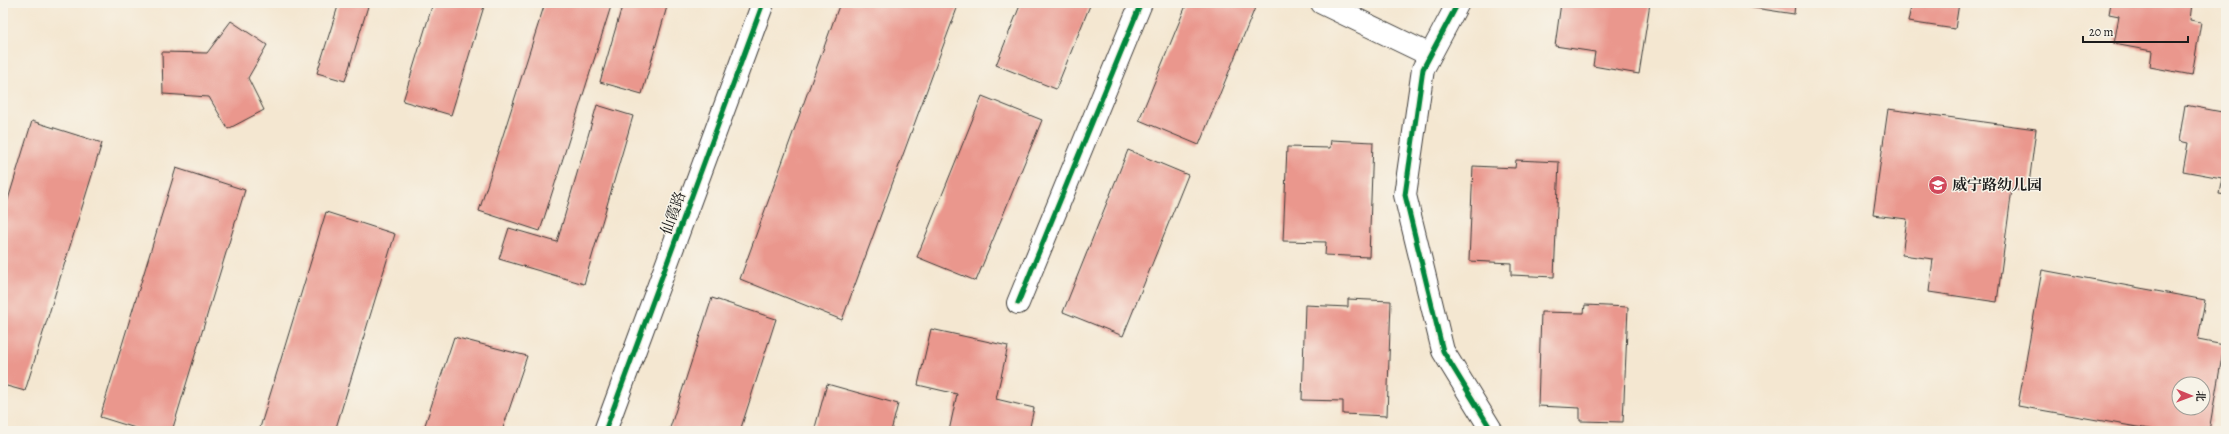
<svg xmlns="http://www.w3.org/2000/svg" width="2229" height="434" font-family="Alegreya,'Noto Serif SC',serif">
	<rect width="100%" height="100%" fill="#f7f3e8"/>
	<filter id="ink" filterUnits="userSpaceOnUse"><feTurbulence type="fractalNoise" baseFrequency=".025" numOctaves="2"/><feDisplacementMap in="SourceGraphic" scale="8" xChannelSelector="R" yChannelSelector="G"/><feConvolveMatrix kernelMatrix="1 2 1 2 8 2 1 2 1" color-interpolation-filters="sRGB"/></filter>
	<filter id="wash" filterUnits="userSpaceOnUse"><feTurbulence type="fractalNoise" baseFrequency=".012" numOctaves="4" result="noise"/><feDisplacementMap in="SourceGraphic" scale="16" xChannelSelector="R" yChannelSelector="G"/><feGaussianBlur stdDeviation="0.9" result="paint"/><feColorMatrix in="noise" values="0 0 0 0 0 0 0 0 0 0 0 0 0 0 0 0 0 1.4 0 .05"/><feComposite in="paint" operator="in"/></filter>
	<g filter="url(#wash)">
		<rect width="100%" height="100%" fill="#f4e7d1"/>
		<g id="blocks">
			<path fill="#ea978d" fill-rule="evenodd" d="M339 3H369L345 81 317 73Z
				M433 3H485L451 115 403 101Z
				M545 3H612L540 231 479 211Z
				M623 3H668L642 94 600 82Z
				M840 3H959L842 320 740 279Z
				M1021 3H1091L1056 89 996 65Z
				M1187 3H1257L1199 145 1139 120Z
				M1561 3H1650L1639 74 1593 66 1595 52 1555 46Z
				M1748 3H1795L1794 14 1748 7Z
				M1889 3H1959L1955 29 1908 22 1911 7Z
				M2111 3H2192L2190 20 2201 22 2192 75 2150 67 2152 51 2114 44 2119 16 2109 14Z
				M231 21 267 45 248 78 264 110 228 129 209 97 163 94 162 52 207 53Z
				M982 96 1042 120 976 281 917 257Z
				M2226 98V195L2219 194 2222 178 2183 171 2188 143 2179 141 2185 105 2222 112Z
				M597 105 633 116 584 284 499 259 509 228 557 242Z
				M1888 109 2036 129 2028 192 2012 189 1997 302 1929 292 1933 259 1902 255 1907 219 1873 215Z
				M32 121 102 143 25 391 3 385V216Z
				M1331 140 1373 142 1369 257 1325 255 1326 242 1283 241 1287 147 1330 148Z
				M1128 150 1188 175 1123 336 1063 312Z
				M1516 160 1559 162 1554 277 1511 275V263L1469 261 1473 166 1515 168Z
				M176 168 245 190 172 431H145L100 417Z
				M326 212 395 234 335 431H259Z
				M2042 270 2205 300 2198 340 2224 345 2209 431H2160L2018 406ZM2179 384H2203V408H2179Z
				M712 298 776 319 740 431H669Z
				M1348 299 1391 301 1387 416 1343 414V401L1302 400 1305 305 1348 307Z
				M1585 305 1628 307 1623 422 1580 421V408L1538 406 1541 312 1584 313Z
				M931 329 1008 346 996 399 1034 408 1029 431H949L957 394 918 385Z
				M454 337 527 356 502 431H423Z
				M827 384 898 404 891 431H814Z"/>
		</g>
	</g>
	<g filter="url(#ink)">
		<use href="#blocks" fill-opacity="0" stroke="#3c3a37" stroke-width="1"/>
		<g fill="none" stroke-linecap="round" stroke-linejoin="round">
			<g stroke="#3c3a37" stroke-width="24">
				<path id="street" d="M1322 3 1430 55
					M1458 3 1423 69 1405 195 1443 351 1492 431
					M1018 303 1141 3"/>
			</g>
			<g stroke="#3c3a37" stroke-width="24">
				<path id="secondary" d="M605 431 763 3"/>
			</g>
			<use href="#street" stroke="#fff" stroke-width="22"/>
			<use href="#secondary" stroke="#fff" stroke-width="22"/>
			<g stroke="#f7f3e8" stroke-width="8">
				<path id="cycleway" d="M1458 3 1423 69 1405 195 1443 351 1492 431
					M1018 303 1141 3
					M605 431 763 3"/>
			</g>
			<use href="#cycleway" stroke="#00873e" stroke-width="5"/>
		</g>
	</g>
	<defs>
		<g id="school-disc" transform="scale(1)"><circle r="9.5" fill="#d1495b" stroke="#f7f3e8"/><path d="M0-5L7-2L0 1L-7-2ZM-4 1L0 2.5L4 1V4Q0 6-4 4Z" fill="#fff"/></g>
	</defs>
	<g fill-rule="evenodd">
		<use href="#school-disc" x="1938" y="185"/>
	</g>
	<g text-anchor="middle" stroke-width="3" stroke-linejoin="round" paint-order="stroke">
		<g font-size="15" font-weight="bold" fill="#1c1c1c" stroke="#f7f3e8" text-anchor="start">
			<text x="1952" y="190">威宁路幼儿园</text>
		</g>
		<g font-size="15" fill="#1c1c1c" stroke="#f7f3e8">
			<text transform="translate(673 213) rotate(-70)" y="5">仙霞路</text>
		</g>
	</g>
	<rect width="2229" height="434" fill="none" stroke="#f7f3e8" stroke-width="16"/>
	<g transform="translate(2191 396) rotate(91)"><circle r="19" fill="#f7f3e8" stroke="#9f9d96"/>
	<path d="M0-3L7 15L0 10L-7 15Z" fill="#d1495b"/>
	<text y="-6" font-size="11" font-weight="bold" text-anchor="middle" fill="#1c1c1c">北</text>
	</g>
	<path d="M2083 36v6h105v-6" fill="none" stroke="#1c1c1c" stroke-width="2"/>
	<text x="2089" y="36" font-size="12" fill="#1c1c1c" stroke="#f7f3e8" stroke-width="3" paint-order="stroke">20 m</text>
</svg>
